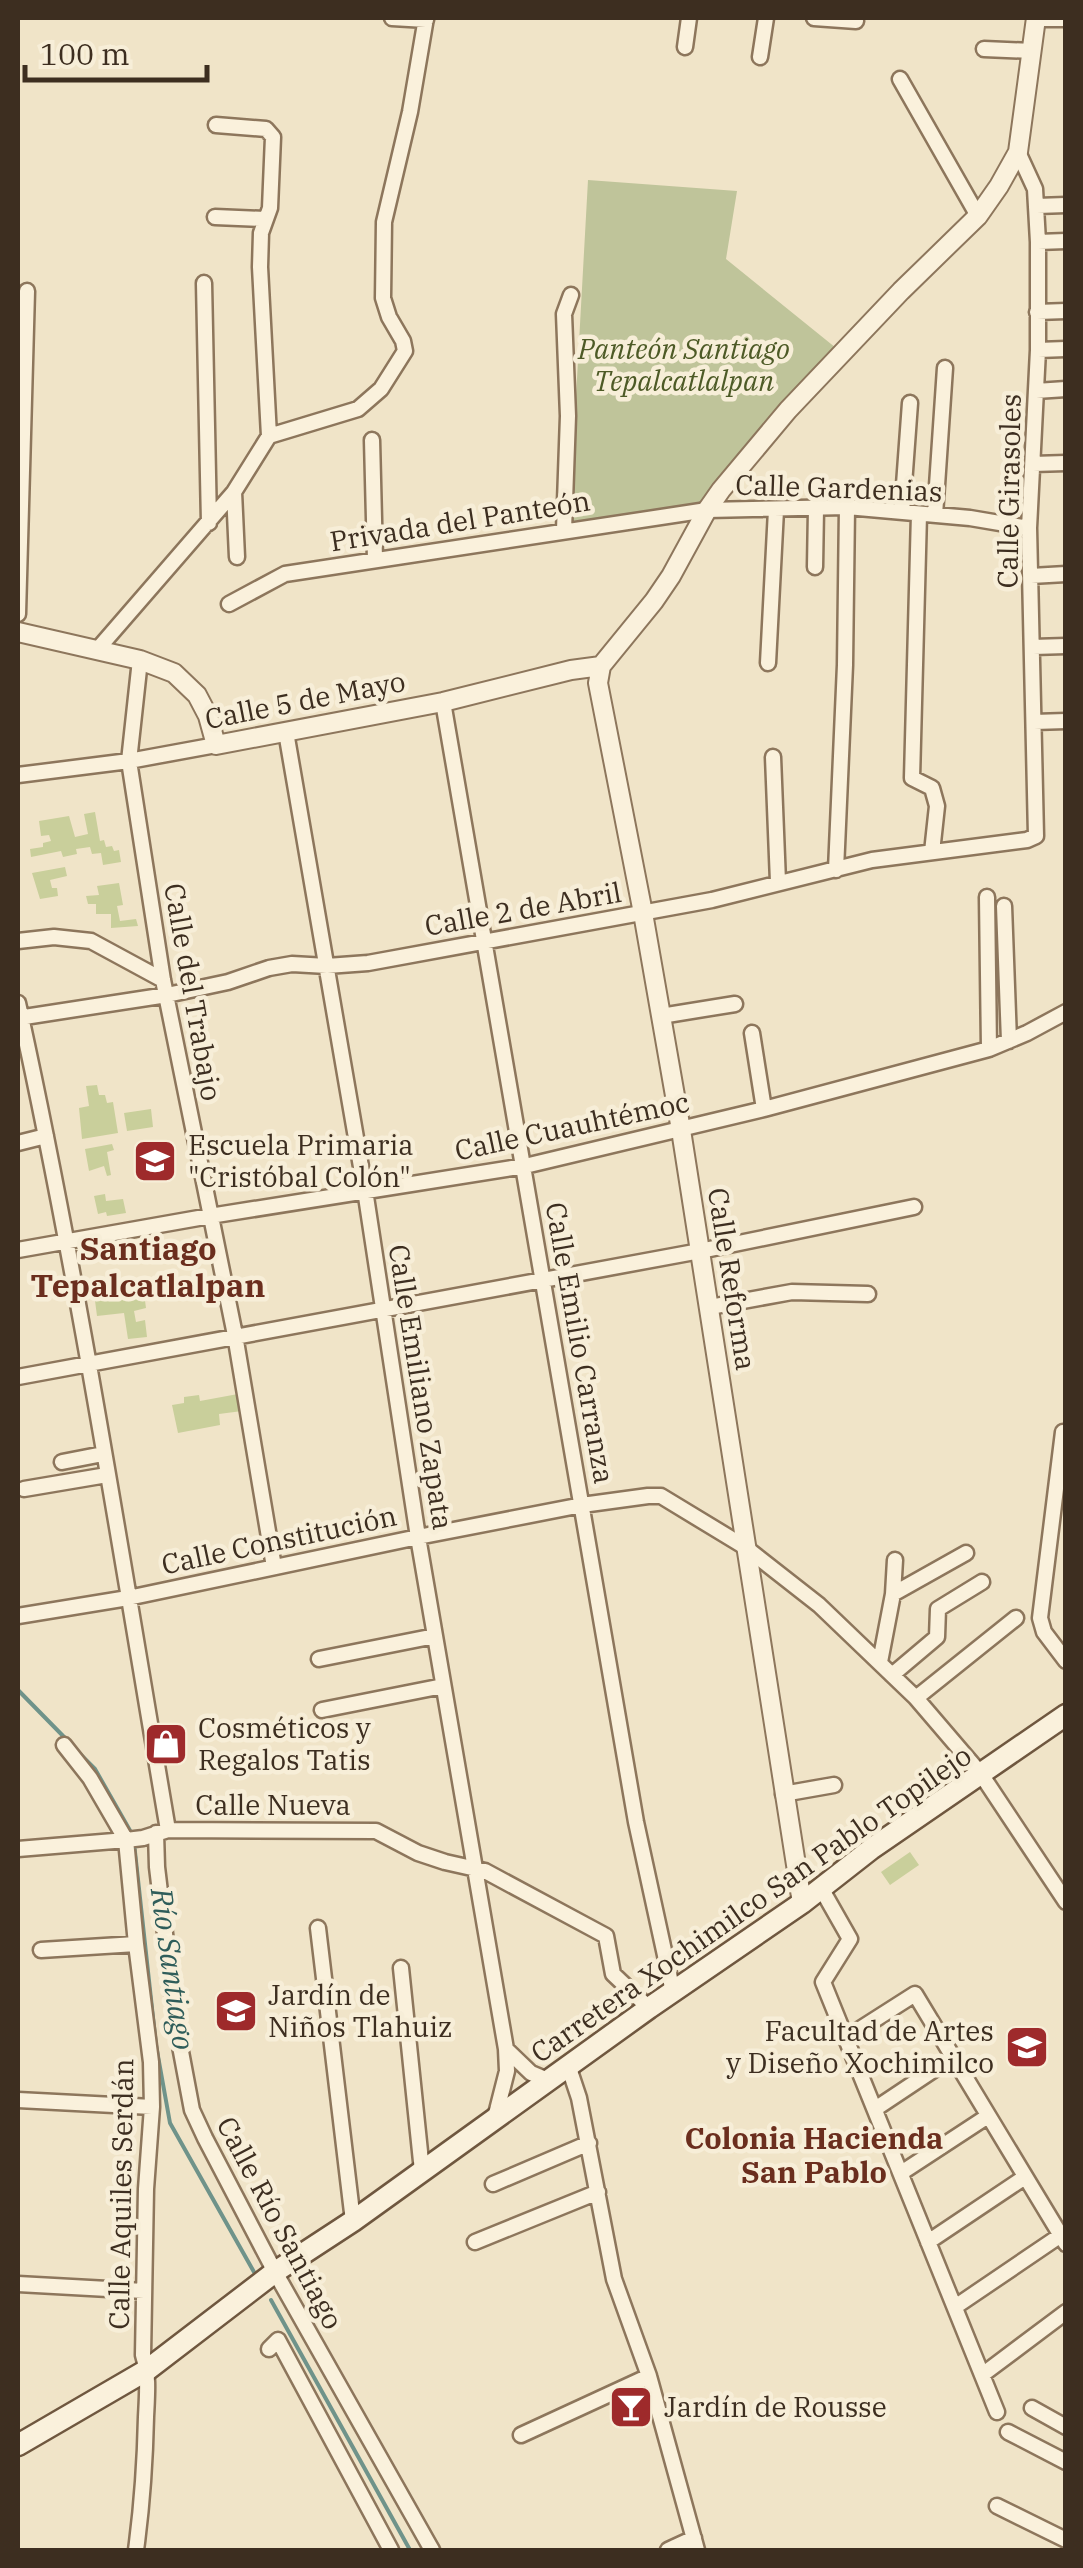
<svg xmlns="http://www.w3.org/2000/svg" width="1083" height="2568" font-family="'IBM Plex Serif',serif">
	<rect width="100%" height="100%" fill="#f0e4c8"/>
	<path fill="#c9cf9b" d="M95 812 100 841 104 840 106 847 112 846 114 851 119 850 121 862 103 865 101 853 92 854 90 847 76 849 77 854 63 857 61 851 31 857 30 849 43 847V843L51 841 49 835 41 836 39 821 69 816 75 837 88 834 84 814Z
		M65 867 67 876 50 880 52 888H57L58 896 40 899 32 873Z
		M119 883 123 905 117 906 120 921 136 919 138 926 111 928V914H96V904H88L86 896 99 895 97 886Z
		M97 1085 99 1095H105L107 1103 113 1102 118 1133 82 1139 79 1108 89 1106 86 1086Z
		M151 1109 153 1127 127 1131 124 1113Z
		M112 1144 114 1150 107 1152 111 1175 107 1176 104 1166 89 1171 85 1149Z
		M105 1194 106 1201 123 1199 126 1213 107 1216 106 1212 98 1214 94 1196Z
		M143 1286 146 1308 134 1311 136 1322 145 1320 147 1337 128 1339 124 1313 97 1316 94 1293Z
		M238 1394 242 1411 219 1414 220 1425 178 1433 172 1405 184 1403V1397L199 1395 200 1401Z
		M910 1852 919 1865 890 1885 881 1872Z"/>
	<path fill="#bfc49a" d="M588 180 737 191 726 259 836 348 699 509 569 523Z"/>
	<g fill="none" stroke-linecap="round" stroke-linejoin="round">
		<path stroke="#6f938a" stroke-width="4" d="M18 1690 67 1740
			M77 1751 95 1769 132 1834
			M134 1843 156 2045 170 2123 254 2272
			M271 2300 410 2550"/>
		<g stroke="#8d765c" stroke-width="19">
			<path id="minor" d="M392 18 426 20
				M814 18 856 21
				M1036 19H1066
				M685 47 689 18
				M984 49 1032 51
				M760 57 766 18
				M900 79 978 216
				M216 125 266 129 273 137 270 208 261 233 260 267 269 436
				M1037 206 1066 205
				M215 217 265 219
				M1038 242 1066 241
				M204 283 209 523
				M1037 312 1066 311
				M1038 350 1066 349
				M1036 391 1066 389
				M372 440 375 559
				M1033 464 1066 463
				M234 492 237 557
				M902 512 910 403
				M919 514 912 778 932 788 937 806 932 852
				M935 515 945 368
				M564 530 568 416 564 314 571 295
				M815 567 816 509
				M1031 576 1066 574
				M229 604 285 574 707 510 847 507 970 518 1029 528
				M18 614 27 291
				M1033 647 1066 646
				M97 650 234 492 269 436 358 409 381 389 405 351 403 341 389 317 383 298 384 222 410 112 426 18
				M140 660 129 761 163 980 235 1335 274 1567
				M768 663 776 510
				M443 702 636 1822 673 1992
				M1034 722 1066 721
				M286 732 365 1190 418 1537 506 2049 507 2071 495 2118
				M773 757 778 882
				M18 775 129 761 216 745
				M836 870 845 665 847 507
				M987 897 989 1049
				M1004 906 1009 1041
				M18 941 54 937 91 941 163 980
				M18 1003C78 1276 121 1554 168 1830
				M661 1016 735 1004
				M18 1018 167 995 228 982 269 968 292 964 327 966 368 963 712 900 872 860 1027 840 1036 836 1029 528 1038 350V242L1035 189 1018 152
				M752 1033 764 1109
				M18 1143 46 1136
				M18 1250 210 1216 525 1166 764 1109 989 1049 1027 1033 1066 1012
				M710 1307 792 1292 868 1294
				M18 1377 700 1251 914 1207
				M1063 1432 1040 1618 1044 1632 1066 1661
				M62 1462 103 1454
				M24 1489 107 1475
				M893 1594 966 1553
				M18 1616 128 1598 418 1537 582 1505 648 1496H661L745 1547 819 1605 916 1698 981 1774 1066 1902
				M319 1659 435 1636
				M880 1662 893 1594 895 1560
				M892 1675 937 1637 938 1609 982 1582
				M916 1698 1016 1618
				M322 1710 443 1686
				M783 1794 834 1785
				M156 1833 157 1867 176 2025 192 2110 205 2138 275 2272 432 2550
				M18 1849 126 1840 90 1778 64 1745
				M821 1888 850 1939 823 1982 997 2412
				M318 1928 353 2221
				M41 1950 136 1944
				M401 1968 422 2171
				M846 2038 915 1994 1066 2244
				M506 2049 531 2073 550 2081
				M569 2068 579 2098 614 2279 649 2376 697 2550
				M18 2100 152 2107
				M875 2109 953 2057
				M901 2173 988 2116
				M493 2184 589 2143
				M475 2242 598 2192
				M928 2242 1025 2177
				M18 2284 144 2291
				M955 2307 1061 2235
				M269 2349 278 2340 391 2550
				M982 2375 1066 2312
				M1032 2408 1066 2427
				M1008 2432 1066 2462
				M521 2435 649 2376
				M997 2506 1066 2540
				M136 2550C142 2506 145 2462 146 2417 147 2396 149 2375 143 2355L146 2189 152 2107 151 2062 136 1944 126 1840 143 1838 168 1830 376 1831 418 1853 445 1862 485 1871 606 1936 613 1974 649 2008
				M668 2550 694 2538"/>
		</g>
		<g stroke="#8d765c" stroke-width="22">
			<path id="tertiary" d="M18 632 140 660 174 673 197 695 208 716 216 745 443 702 571 670 601 666
				M601 666 598 683 643 913 681 1130 802 1903
				M601 666 654 601 671 576 707 510 721 490 788 410 901 291 978 216 999 186 1018 152 1036 18"/>
		</g>
		<g stroke="#6f573f" stroke-width="25">
			<path id="secondary" d="M18 2445 147 2370 275 2272 353 2221 649 2008 802 1903 871 1849 1066 1715"/>
		</g>
		<use href="#minor" stroke="#faf1dc" stroke-width="14"/>
		<use href="#tertiary" stroke="#faf1dc" stroke-width="18"/>
		<use href="#secondary" stroke="#faf1dc" stroke-width="20"/>
	</g>
	<defs>
		<g id="school-square" transform="scale(2.25)"><rect x="-9" y="-9" width="18" height="18" rx="4" fill="#9e2a2b" stroke="#f7eed8"/><path d="M0-5L7-2L0 1L-7-2ZM-4 1L0 2.5L4 1V4Q0 6-4 4Z" fill="#fff"/></g>
		<g id="shop-square" transform="scale(2.25)"><rect x="-9" y="-9" width="18" height="18" rx="4" fill="#9e2a2b" stroke="#f7eed8"/><path d="M-5-2.5h2.3a2.7 3.5 0 0 1 5.4 0H5L5.5 6h-11ZM-1.5-2.5h3a1.5 2.3 0 0 0-3 0Z" fill="#fff"/></g>
		<g id="university-square" transform="scale(2.25)"><rect x="-9" y="-9" width="18" height="18" rx="4" fill="#9e2a2b" stroke="#f7eed8"/><path d="M0-5L7-2L0 1L-7-2ZM-4 1L0 2.5L4 1V4Q0 6-4 4Z" fill="#fff"/></g>
		<g id="bar-square" transform="scale(2.25)"><rect x="-9" y="-9" width="18" height="18" rx="4" fill="#9e2a2b" stroke="#f7eed8"/><path d="M-6-5H6L.8 .8V4.5H3.5V6h-7V4.5H-.8V.8Z" fill="#fff"/></g>
	</defs>
	<g fill-rule="evenodd">
		<use href="#school-square" x="155" y="1161"/>
		<use href="#shop-square" x="166" y="1744"/>
		<use href="#school-square" x="236" y="2011"/>
		<use href="#university-square" x="1027" y="2047"/>
		<use href="#bar-square" x="631" y="2407"/>
	</g>
	<g text-anchor="middle" stroke-width="9" stroke-linejoin="round" paint-order="stroke">
		<g font-size="28" font-style="italic" fill="#4d5a26" stroke="#f7eed8">
			<text x="684" y="359">Panteón Santiago<tspan x="684" dy="32">Tepalcatlalpan</tspan></text>
		</g>
		<g font-size="28" fill="#3d2e20" stroke="#f7eed8">
			<text transform="translate(839 488) rotate(2)" y="10">Calle Gardenias</text>
			<text transform="translate(1009 491) rotate(-89)" y="10">Calle Girasoles</text>
			<text transform="translate(460 521) rotate(-9)" y="10">Privada del Panteón</text>
			<text transform="translate(305 700) rotate(-11)" y="10">Calle 5 de Mayo</text>
			<text transform="translate(523 909) rotate(-10)" y="10">Calle 2 de Abril</text>
			<text transform="translate(193 992) rotate(80)" y="10">Calle del Trabajo</text>
			<text transform="translate(572 1126) rotate(-12)" y="10">Calle Cuauhtémoc</text>
			<text transform="translate(732 1279) rotate(81)" y="10">Calle Reforma</text>
			<text transform="translate(580 1343) rotate(80)" y="10">Calle Emilio Carranza</text>
			<text transform="translate(421 1387) rotate(81)" y="10">Calle Emiliano Zapata</text>
			<text transform="translate(279 1540) rotate(-12)" y="10">Calle Constitución</text>
			<text x="273" y="1815">Calle Nueva</text>
			<text transform="translate(751 1904) rotate(-35)" y="10">Carretera Xochimilco San Pablo Topilejo</text>
			<text transform="translate(121 2194) rotate(-89)" y="10">Calle Aquiles Serdán</text>
			<text transform="translate(280 2223) rotate(62)" y="10">Calle Río Santiago</text>
		</g>
		<g font-size="28" fill="#3d2e20" stroke="#f7eed8" text-anchor="start">
			<text x="188" y="1155">Escuela Primaria<tspan x="188" dy="32">"Cristóbal Colón"</tspan></text>
			<text x="198" y="1738">Cosméticos y<tspan x="198" dy="32">Regalos Tatis</tspan></text>
			<text x="268" y="2005">Jardín de<tspan x="268" dy="32">Niños Tlahuiz</tspan></text>
			<text x="994" y="2041" text-anchor="end">Facultad de Artes<tspan x="994" dy="32">y Diseño Xochimilco</tspan></text>
			<text x="664" y="2417">Jardín de Rousse</text>
		</g>
		<g font-size="30" font-style="italic" fill="#2f5d5a" stroke="#f7eed8">
			<text transform="translate(172 1969) rotate(82)" y="10">Río Santiago</text>
		</g>
		<g font-size="30" font-weight="bold" fill="#6b2e1e" stroke="#f7eed8">
			<text x="814" y="2149">Colonia Hacienda<tspan x="814" dy="34">San Pablo</tspan></text>
		</g>
		<g font-size="32" font-weight="bold" fill="#6b2e1e" stroke="#f7eed8">
			<text x="148" y="1260">Santiago<tspan x="148" dy="37">Tepalcatlalpan</tspan></text>
		</g>
	</g>
	<rect width="1083" height="2568" fill="none" stroke="#3d2e20" stroke-width="40"/>
	<path d="M25 65v15h182v-15" fill="none" stroke="#3d2e20" stroke-width="5"/>
	<text x="40" y="65" font-size="30" fill="#3d2e20" stroke="#f7eed8" stroke-width="8" paint-order="stroke">100 m</text>
</svg>
